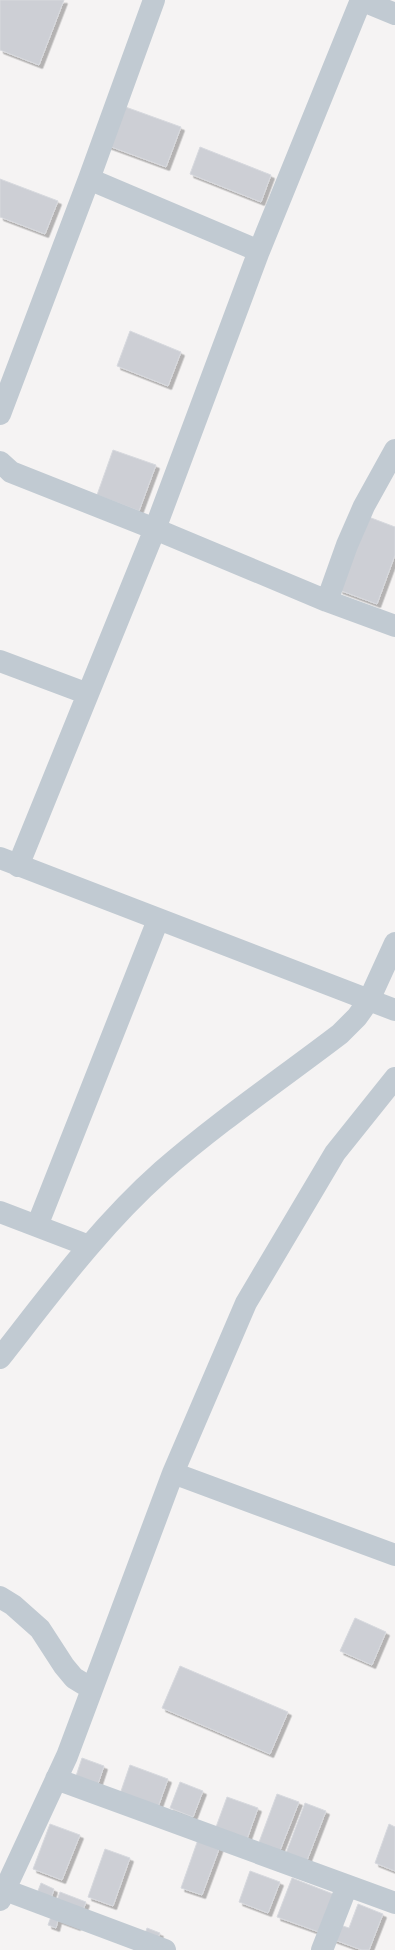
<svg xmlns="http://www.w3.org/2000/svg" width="395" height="1950" font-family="'IBM Plex Sans',sans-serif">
	<defs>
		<filter id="shadow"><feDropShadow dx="3.5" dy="3.5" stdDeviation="0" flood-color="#0004"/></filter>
	</defs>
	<rect width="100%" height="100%" fill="#f5f3f3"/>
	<path fill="#cdcfd5" stroke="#d7d9de" filter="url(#shadow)" d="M0 0H64L39 65 0 50Z
		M120 105 181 127 166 167 106 145Z
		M200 147 271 175 261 202 190 174Z
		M0 179 58 201 45 234 0 217Z
		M130 331 181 352 168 386 117 366Z
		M113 450 156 465 139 511 97 495Z
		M366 516 395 527V555L377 604 339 590Z
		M355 1618 386 1632 372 1665 340 1651Z
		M180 1666 288 1712 270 1754 162 1708Z
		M82 1758 104 1766 98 1784 76 1776Z
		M130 1765 168 1779 158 1807 120 1794Z
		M180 1782 203 1791 193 1817 170 1808Z
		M277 1794 299 1802 279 1853 258 1845Z
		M227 1797 258 1808 247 1839 216 1827Z
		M305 1803 326 1811 306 1863 285 1856Z
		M50 1824 80 1835 62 1880 33 1869Z
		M389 1824 395 1827V1871L375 1863Z
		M200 1834 222 1841 202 1895 181 1888Z
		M105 1849 130 1858 113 1906 88 1897Z
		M250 1871 280 1882 268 1913 239 1902Z
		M292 1878 333 1894 319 1932 277 1917Z
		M41 1883 54 1889 50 1902 36 1896Z
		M60 1892 86 1902 77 1927 58 1920 56 1928 48 1925Z
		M358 1904 383 1914 369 1950H362L332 1939 337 1924 349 1928Z
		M147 1928 160 1933 153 1950 140 1948Z"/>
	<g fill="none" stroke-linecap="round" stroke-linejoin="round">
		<path stroke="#c1cad2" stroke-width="22" d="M361 0 395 14
			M89 179 259 251
			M0 414 89 179 154 0
			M0 462 11 472 155 529 327 601 395 626
			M327 601 347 545 364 506 395 450
			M0 661 88 694
			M0 858 395 1010
			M18 866 155 529 259 251 361 0
			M0 1212 89 1246
			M37 1226 158 920
			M0 1358C51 1293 100 1226 162 1171 218 1122 281 1079 340 1034L357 1017 369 1000 395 943
			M173 1473 395 1555
			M0 1597 13 1605 40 1629 64 1666 74 1678 92 1689
			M56 1779 395 1903
			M5 1890 165 1950
			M0 1900 67 1756 173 1473 246 1303 335 1153 395 1078
			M322 1950 347 1886"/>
	</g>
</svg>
